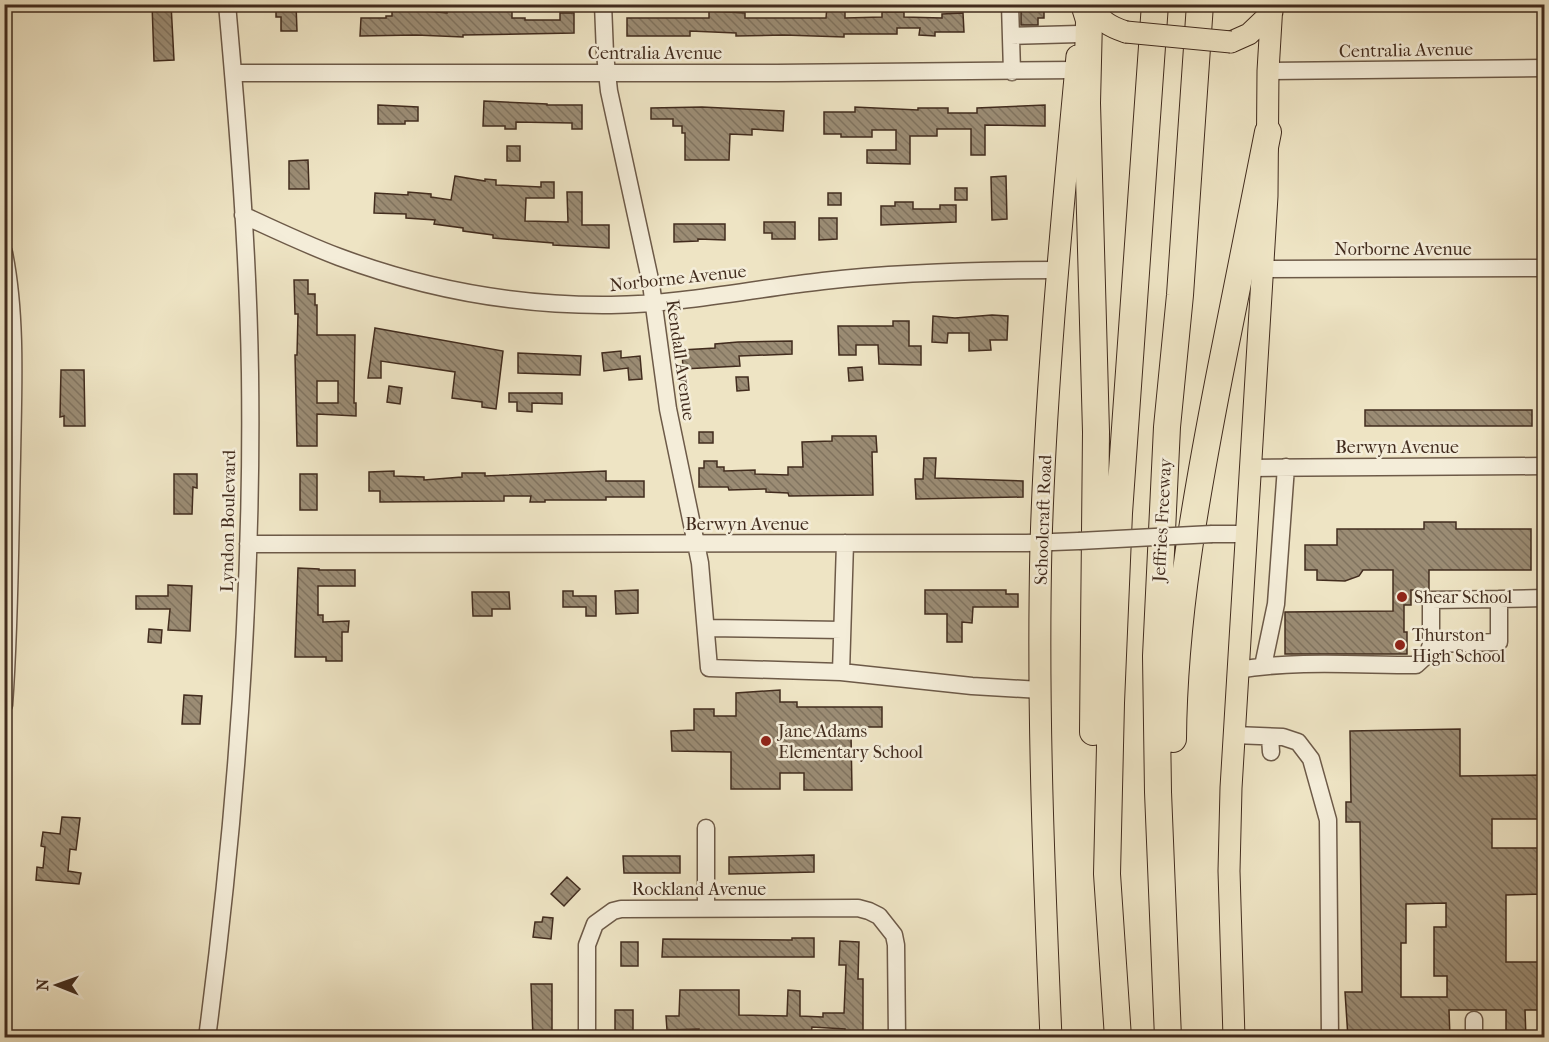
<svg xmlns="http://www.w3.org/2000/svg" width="1549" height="1042" font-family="'IM FELL French Canon',serif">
	<defs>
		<pattern id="building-back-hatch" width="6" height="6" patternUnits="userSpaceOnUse" patternTransform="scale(1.5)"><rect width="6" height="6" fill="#9b8c74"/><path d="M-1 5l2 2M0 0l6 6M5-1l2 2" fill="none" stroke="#80735f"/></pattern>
	</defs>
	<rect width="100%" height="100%" fill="#eee4c4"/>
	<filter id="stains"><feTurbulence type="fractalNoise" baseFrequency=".00333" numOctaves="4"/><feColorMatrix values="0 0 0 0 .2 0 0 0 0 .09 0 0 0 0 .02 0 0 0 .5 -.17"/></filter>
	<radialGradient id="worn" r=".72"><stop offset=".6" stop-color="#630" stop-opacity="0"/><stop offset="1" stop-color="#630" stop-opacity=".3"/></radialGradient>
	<path fill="url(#building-back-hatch)" stroke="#422c1e" stroke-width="1.5" fill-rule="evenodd" d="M152 4H171L174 60 154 61Z
		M276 4H296L297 31H281V17H276Z
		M1021 4H1044V18H1038V25H1021Z
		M447 6H463V10L512 9V18H525V20H560V13H574V33L463 35V37L416 35 360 36 361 18H386V16H392V8L447 13Z
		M827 6 845 7V18L882 17V12H904V17L942 18V14L963 13 964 32H935V36L919 35 920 28H897V34H844V37L784 35 736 36V33L690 31V36H627V18H709V11L745 13V18H826Z
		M484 101 547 104V105H582V129H572V123L516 122V129H505V126H483Z
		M378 105 418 107V121H405V124H378Z
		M1045 105V126L985 125V155H971V129H937V136H910V164L867 163V150H896V130H872V137H841V134H824V112H855V107L918 110V108H948V113H977V108Z
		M702 107 784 111 783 131 752 129V135L730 134 729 160H685V133H682V126H673V119H651V108Z
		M507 146H520V161H507Z
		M308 160 309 189H289V161Z
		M455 176 485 181V179L496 180V185L541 187V182H554V198H526L525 221 568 222 567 192H582V225H609V248L553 245V243L493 238V235L463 231V228L434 224 435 220 406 218V214L374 213 375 193 408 195V192L431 194V197L451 200Z
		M1006 176 1007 219 992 220 991 177Z
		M955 188H967V200H955Z
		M828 193H841V205H828Z
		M895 202H913V209H940V205H956V222L881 225V206H895Z
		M819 218H837V239L819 240Z
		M764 222H795V239H772V233H764Z
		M674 224H725V240L698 239V241L674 242Z
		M294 280H308V294H315V305H317V335H355L354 403H356V416L317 414V446H297L295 355H297L298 314H295ZM317 381H338V403H317Z
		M992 315 1008 316 1007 340H990L991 350 969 351V333H948L947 343 932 342 933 316 955 318Z
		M893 321H909V346H921V365L879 364 878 345H856V355H839L838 326H893Z
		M375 328 503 351 496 409 482 407V402L452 398 455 372 381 361V378H368Z
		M792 341V354L739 356 740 366 683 369 682 350 715 348V344L738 342Z
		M621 351V358L640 356 642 379 629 380 628 368 604 371 602 353Z
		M518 353 581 356 580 375 518 373Z
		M862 367 863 380 849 381 848 368Z
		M61 370H84L85 426H64V416L60 417Z
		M736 377H748L749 390 737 391Z
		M389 386 402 388 400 404 387 402Z
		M509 393H562V404L532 403V412L517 411V402H509Z
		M1365 410H1532V426H1365Z
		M699 432H713V443H699Z
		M832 436H876L877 452H872L873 495 789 496 788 493 766 492V489L729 490 728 487H699V468H704V461H717V467H724V471L755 470V474L788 475V467H803L802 442 832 441Z
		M924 458H936L935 478 1023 481V497L916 499 915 479H923Z
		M394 471V476L424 477V480L462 477V473H485V476L606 471V481H644V497H606V500H545V502H530L531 496H504V501L380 502V491H369V472Z
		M174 474H197V488L193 487 192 514H174Z
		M300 474H317V510H300Z
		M1424 522H1456V529H1531V570H1429V590H1411V605H1404V632H1407V654H1285V612L1393 611V570H1363L1359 576 1345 581 1317 580V570H1305V545H1337V529H1424Z
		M298 568 319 569V570H355V586H318V615H323V622L349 621 348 632H342V661H326V657H295Z
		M168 585 192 586 190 631 168 630 170 609H136V596H168Z
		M638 590V613L616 614 615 591Z
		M925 590H1006V594H1018V607H973L972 623 962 622V642H947V614H925Z
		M563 591H573V596H596V616H586V607H563Z
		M472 592H509L510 609H492V616H473Z
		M149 629 162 630 161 643 148 642Z
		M780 690V702H797V707H882V727H867V734H851L852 790H804V773H780V789H731V752L672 751 671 731 694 730V709H714V716H736V693Z
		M184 695 202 696 200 724H182Z
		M1460 729V776L1545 775V819H1492V848H1545V894L1506 895V962H1545V1010H1525L1526 1038H1506V1010H1449L1450 1038H1348L1345 992H1362L1360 822H1346V802H1351L1350 731ZM1446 903V927H1434V976H1447V997H1401V943H1406V904Z
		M62 817 80 818 76 850 70 849 68 871 81 873 79 884 36 880 37 867 43 868 45 847 41 846 43 832 60 834Z
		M814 855V872L729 874V857Z
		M623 856H680V873H624Z
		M567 877 580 889 564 906 551 894Z
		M543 917 553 918 551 939 533 937 535 922H542Z
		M792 938H814V957H662L663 939 792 940Z
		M840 941 859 942 858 979H863V1034H845V1029L812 1027 811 1035 699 1034V1029L667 1030 666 1016H679L680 990H739V1015L787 1016 788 990 800 991V1016L823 1017V1013H844L846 965H839Z
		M621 942H638V966H621Z
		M531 984H552V1038H533Z
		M615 1010H633V1034H615Z"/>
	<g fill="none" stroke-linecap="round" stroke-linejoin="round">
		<g stroke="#6d5a48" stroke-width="19">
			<path id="minor" d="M603 4 605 54 609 91 651 284 668 409 700 563 709 668 841 672 845 543
				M1010 4 1012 72
				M1011 36 1079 34
				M1268 71 1544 68
				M233 73H777L1076 70
				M243 215C275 230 307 245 339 257 425 289 519 306 611 305 682 304 752 289 823 281 901 272 979 270 1058 270
				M4 253C17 317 13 393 12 458 10 541 10 623 4 705
				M1262 269 1544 268
				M1249 468 1544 466
				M1212 534H1245
				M248 544 1027 543 1079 541
				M706 628 842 630
				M1431 644V600L1499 599
				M1263 666 1276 604 1286 467
				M1237 670C1295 660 1357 665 1416 665L1428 654 1431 644 1499 642V599L1544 598
				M841 672 972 686 1040 690
				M1234 735 1283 737 1298 742 1311 759 1328 820 1330 1038
				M1270 737 1271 752
				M706 908V828
				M1474 1020V1038
				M207 1038C236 817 253 596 250 373 248 250 238 127 227 4
				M587 1038V945L595 924 613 911 621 909 858 908 869 911 879 916 894 935 896 945 897 1038"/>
		</g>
		<g stroke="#422c1e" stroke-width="23">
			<path id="major" d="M1093 4C1098 21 1111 27 1126 32
				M1231 42 1249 34 1272 12
				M1051 1038C1044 873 1037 709 1041 544 1046 381 1062 218 1077 56
				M1234 1038 1229 871 1231 788 1267 196 1268 71 1272 4"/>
		</g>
		<g stroke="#422c1e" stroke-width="28">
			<path id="highway" d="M1084 4 1089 20 1087 103 1096 432 1093 732
				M1173 739C1174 618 1196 497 1219 378 1235 296 1251 214 1268 132
				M1118 1038 1107 874 1111 703 1119 513 1155 4
				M1168 1038 1158 792 1156 656 1167 427 1180 295 1200 4"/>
		</g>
		<use href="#minor" stroke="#f4edd9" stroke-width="16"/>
		<use href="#major" stroke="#eee4c4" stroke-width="21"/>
		<use href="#highway" stroke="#eee4c4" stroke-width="26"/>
		<g stroke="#6d5a48" stroke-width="19" stroke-linecap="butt">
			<path id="minor-bridge" d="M1079 541 1212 534"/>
		</g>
		<g stroke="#422c1e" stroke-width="23" stroke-linecap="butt">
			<path id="major-bridge" d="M1126 32 1231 42"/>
		</g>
		<use href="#minor-bridge" stroke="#f4edd9" stroke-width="16"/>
		<use href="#major-bridge" stroke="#eee4c4" stroke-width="21"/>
	</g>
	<g fill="#8f2418" stroke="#f4edd9" stroke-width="2">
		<circle cx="1402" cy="597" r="6"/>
		<circle cx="1400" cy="645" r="6"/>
		<circle cx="766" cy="741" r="6"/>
	</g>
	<g text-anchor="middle" stroke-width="5" stroke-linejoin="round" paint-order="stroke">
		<g font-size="18" fill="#422c1e" stroke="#f4edd9">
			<text transform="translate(1406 50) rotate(-1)" y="6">Centralia Avenue</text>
			<text x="655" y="59">Centralia Avenue</text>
			<text x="1403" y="255">Norborne Avenue</text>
			<text transform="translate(678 278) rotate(-6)" y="6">Norborne Avenue</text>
			<text transform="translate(681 360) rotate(82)" y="6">Kendall Avenue</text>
			<text x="1397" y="453">Berwyn Avenue</text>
			<text transform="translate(1043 520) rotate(-88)" y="6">Schoolcraft Road</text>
			<text transform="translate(1162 520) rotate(-87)" y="6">Jeffries Freeway</text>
			<text transform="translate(228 521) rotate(-89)" y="6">Lyndon Boulevard</text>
			<text x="747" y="530">Berwyn Avenue</text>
			<text x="699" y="895">Rockland Avenue</text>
		</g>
		<g font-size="18" fill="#422c1e" stroke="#f4edd9" text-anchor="start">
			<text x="1414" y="603">Shear School</text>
			<text x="1412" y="641">Thurston<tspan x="1412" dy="21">High School</tspan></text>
			<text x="778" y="737">Jane Adams<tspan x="778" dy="21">Elementary School</tspan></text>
		</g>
	</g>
	<rect width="1549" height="1042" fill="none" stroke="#eee4c4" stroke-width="24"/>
	<rect x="6" y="6" width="1537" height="1030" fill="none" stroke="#422c1e" stroke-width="3"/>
	<rect x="12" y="12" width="1525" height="1018" fill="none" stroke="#422c1e" stroke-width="1.5"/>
	<g transform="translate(57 985) rotate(271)" stroke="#f4edd9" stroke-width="4.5" paint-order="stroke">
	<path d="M0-4.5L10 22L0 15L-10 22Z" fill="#422c1e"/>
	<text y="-9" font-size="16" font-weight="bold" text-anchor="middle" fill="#422c1e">N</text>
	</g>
	<rect width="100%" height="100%" filter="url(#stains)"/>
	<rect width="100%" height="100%" fill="url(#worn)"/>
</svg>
